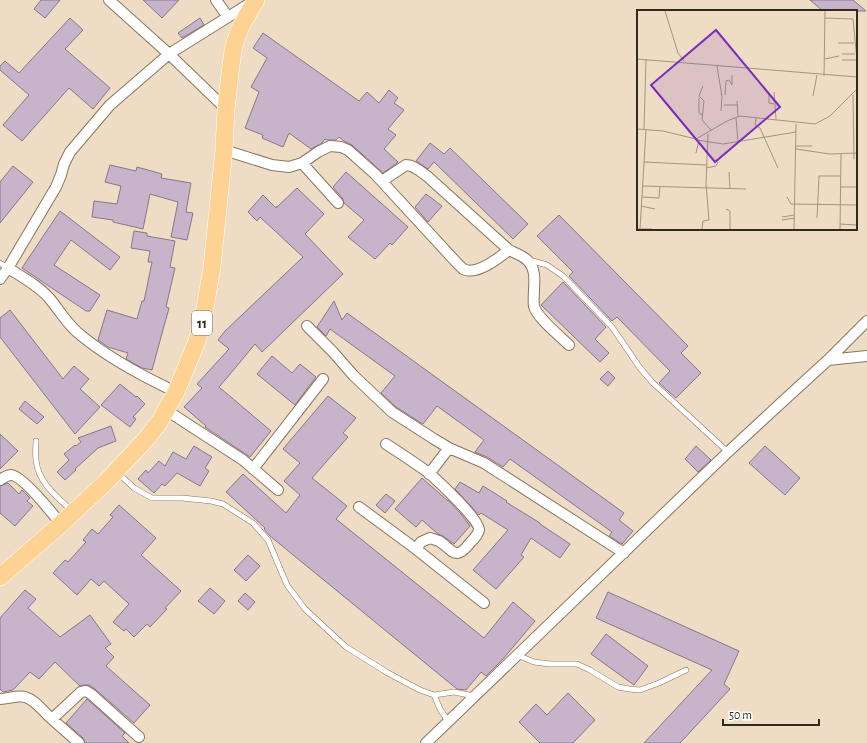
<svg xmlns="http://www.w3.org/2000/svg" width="867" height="743" font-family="'Alegreya Sans',sans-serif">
	<rect width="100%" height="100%" fill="#eedcc4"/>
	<path fill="#c7b4ca" stroke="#88768b" d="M41 0H60L45 18 34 9Z
		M143 0H179L162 18Z
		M810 0H853L866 11H823Z
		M70 18 83 30 65 49 110 88 93 109 69 88 22 141 3 125 29 95 0 70V66L5 61 19 73Z
		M200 18 204 25 182 38 178 33Z
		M263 33 359 101 367 92 379 103 389 90 398 98 394 103 404 110 388 129 396 135 384 149 398 162 397 163 383 173 352 145 344 141 339 137 336 140H327L325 139 322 143 311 149 289 133 283 147 262 138 263 135 245 128 259 92 251 87 267 58 253 48Z
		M430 143 444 154 450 148 528 224 513 239 434 162 428 169 416 161Z
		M110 165 136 171 137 167 162 174 161 178 191 183 186 212 193 213 187 240 171 237 178 202 150 194 143 229 113 222V220L92 217 94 201 117 204 121 186 105 182Z
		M13 166 33 182 0 223V182Z
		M346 172 408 227 392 245 390 243 375 259 348 237 364 220 344 203 343 199 333 187Z
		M297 188 324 214 305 234 343 274 262 352 255 344 231 373 219 387 271 431 250 457 205 427 206 426 184 407 202 388 197 384 229 349 218 340 225 331 303 257 260 217 257 221 248 212 263 195 276 208 277 206V207Z
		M426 194 442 206 428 222 415 207Z
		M60 211 120 257 110 270 71 240 54 265 100 295 90 311H86L22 268Z
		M559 215 688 346 681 353 701 373 676 398 659 383 670 371 617 317 612 321 569 276 573 272 537 236Z
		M134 231 147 233V236L175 241 170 267 175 268 166 307 169 308 152 370 142 368 126 359 128 353 108 347 98 340 107 310 137 319 142 301H144L152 262H148L150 251 131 248Z
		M563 282 606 327 595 339 609 353 600 362 541 305Z
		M334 301 342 320 347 313 624 513 619 520 633 531 622 544 609 536 612 532 510 459 503 467 487 457 475 452 484 440 437 406 423 424 396 407 381 393 395 376 330 329 326 336 317 327Z
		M10 310 63 379 74 366 89 379 80 389 100 407 75 434 0 337V318Z
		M272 356 292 373 300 364 316 377 295 405 257 374Z
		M608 371 615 378 608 386 600 379Z
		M120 384 136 397 137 396 145 404 133 417 136 419 130 427 101 405Z
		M328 396 356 418 343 433 348 437 312 478 347 506 336 519 484 638 513 602 535 621 503 659 486 676 481 672 466 690 457 689 270 536 264 529 265 528 226 492 243 474 286 513 300 495 284 481 300 463 283 449Z
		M25 401 44 417 37 424 19 409Z
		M111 426 116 441 98 448 75 469 76 470 65 480 57 472 69 460 64 454 75 445 76 446 81 442 78 438Z
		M0 434 18 451 0 469Z
		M194 446 212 457 205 468 209 471 200 486 177 473 165 486 162 484 154 493 138 479 146 470 148 473 159 461 165 466 173 452 186 459Z
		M696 446 711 460 698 472 685 459Z
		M765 446 800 478 785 495 749 463Z
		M422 478 448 501V500L461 514 470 526 454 544 443 536 438 534 422 520 416 527 395 509Z
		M460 482 479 493 483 486 507 501 506 502 540 523V524L570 544 560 558 531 538 521 555 524 557 496 589 473 570 508 530 481 513 479 515 455 489Z
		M8 483 19 494 22 490 30 498 27 501 33 506 15 526 0 513V486Z
		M386 494 395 501 385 513 376 505Z
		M119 505 156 538 141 555 181 591 165 608 167 609 150 627 147 624 134 637 126 629 124 631 113 622 129 604 104 581 99 586 91 579 77 595 53 573 65 560 68 562 86 542 83 540 92 529 98 534 113 517 110 515Z
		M248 555 260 566 246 581 234 570Z
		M210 588 225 601 214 614 198 601Z
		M25 590 36 599 28 608 60 637 90 615 111 644 105 648 114 657 106 666 150 705 134 723 95 689 89 685H85L80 686 55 662 39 679 30 672 13 690 3 692 0 689V618Z
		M608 592 739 651 724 684 730 689 680 743H644L712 670 596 618Z
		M245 593 255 602 248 610 238 601Z
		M606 634 648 666 634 685 591 654Z
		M568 693 595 720 573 743H540L519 722 536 704 547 715Z
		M87 699 125 733 122 736 129 743H85L83 738 66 723Z"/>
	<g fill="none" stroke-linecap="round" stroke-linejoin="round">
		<g stroke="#877760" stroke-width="6">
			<path id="service" d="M529 260 547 265 563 276 612 327 640 368 653 383 728 452
				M0 263 8 268
				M36 441C36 447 35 454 36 460 38 482 56 496 71 510
				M118 473 134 488 152 498H182L211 501 223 504 234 511 253 523 268 540 287 585 305 609 346 647 388 673 420 690 434 695 454 692 474 696
				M517 655 534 662 550 664H577L590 670 618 687 629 689 640 690 659 683 686 670
				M434 695 440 709 448 721"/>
		</g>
		<g stroke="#877760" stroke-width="12">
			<path id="minor" d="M109 0 169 54 226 109
				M216 0 228 17
				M224 150 272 165 289 167 302 163 318 152 330 146 341 147 348 150 375 174 456 262C458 264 461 267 463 269 476 276 499 258 509 250 515 253 524 256 528 261 539 272 532 292 534 306 536 317 560 336 569 345
				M302 163 338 203
				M382 181 406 165C414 165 421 172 427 176L509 250
				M8 268C22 277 39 286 50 299 59 310 66 322 77 332 106 357 142 376 176 392
				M0 279 8 268 56 187 61 175 64 164 70 152 110 105 169 54 252 2
				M307 326 333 352 354 376 392 412 434 439 449 448 484 463 624 553
				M828 360 867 356
				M166 410 243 460 278 490
				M386 444C400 453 415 463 429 473 438 481 480 520 479 530 478 535 473 540 470 543 455 562 453 550 439 541 436 540 433 539 430 538L421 542 416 549 484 603
				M253 469 323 379
				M429 474 449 448
				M0 480C3 478 7 475 11 475 22 475 53 514 61 524
				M359 507 416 549
				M0 699C9 699 16 695 25 697 36 700 44 713 53 720 62 728 70 735 79 743
				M52 719 81 692 86 691 91 694 139 737
				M426 743 728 452 781 403 828 360 867 321"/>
		</g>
		<g stroke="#fff" stroke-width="18">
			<path id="trunk" d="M0 577 61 524 106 482 147 438 160 421 176 392 197 341 204 314 212 267 224 150 226 109 231 65 234 45 241 26 256 0"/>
		</g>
		<use href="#service" stroke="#fff" stroke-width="5"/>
		<use href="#minor" stroke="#fff" stroke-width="10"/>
		<use href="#trunk" stroke="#fed293" stroke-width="17"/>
	</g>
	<g text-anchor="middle" stroke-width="3" stroke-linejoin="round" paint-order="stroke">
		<rect fill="#fff" stroke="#6e6a63" stroke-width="1" x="192" y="311" width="20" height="24" rx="3"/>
		<g font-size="14" font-weight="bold" fill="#302a20">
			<text x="202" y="328">11</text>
		</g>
	</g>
	<g transform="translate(637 10)">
		<rect width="220" height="220" fill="#eedcc4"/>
		<path fill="none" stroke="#a29582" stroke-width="1" d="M28 1 41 43 47 51M188 8 216 9 220 50M201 33H217M205 44H218M0 49 220 67M188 49 202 46M205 50H220M80 56 85 87 84 101M187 66 188 1M66 76 62 86 67 91 65 110 74 120M137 82 139 109M88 85 89 71 92 70 95 75V65M132 85V93L137 94M216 85 217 149M176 86 180 65M62 88V103L65 105M100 91 101 107M87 95H100M99 108 101 131M119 108 118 115 123 118 141 158M0 119 26 121 59 129 90 111 103 106 178 114 193 106 220 79M7 119 9 49M60 130 86 134 159 122M159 136H175M159 139 193 144 220 143M59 143 62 130M7 152 69 155M69 158 79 156 81 152M92 162 93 178M5 176 109 179M203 177H220M5 187 22 188 23 176M150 187 154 194 220 195M4 196 18 199M89 199 93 201V219M145 207 158 205M180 208 182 166H203M145 210 158 208M203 214 220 215M0 219H15M3 219 9 120M65 219 66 211 72 210 69 174 71 124M157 219 159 114M203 219 204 144"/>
		<path fill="#7b2cbf" fill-opacity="0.15" stroke="#7b2cbf" stroke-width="2" d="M79 20 143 97 78 152 14 75Z"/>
		<rect width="220" height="220" fill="none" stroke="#302a20" stroke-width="2"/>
	</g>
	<path d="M723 719v6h96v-6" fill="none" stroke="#302a20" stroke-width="2"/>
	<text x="729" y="719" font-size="12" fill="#302a20" stroke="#ffffff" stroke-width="3" paint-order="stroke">50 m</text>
</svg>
